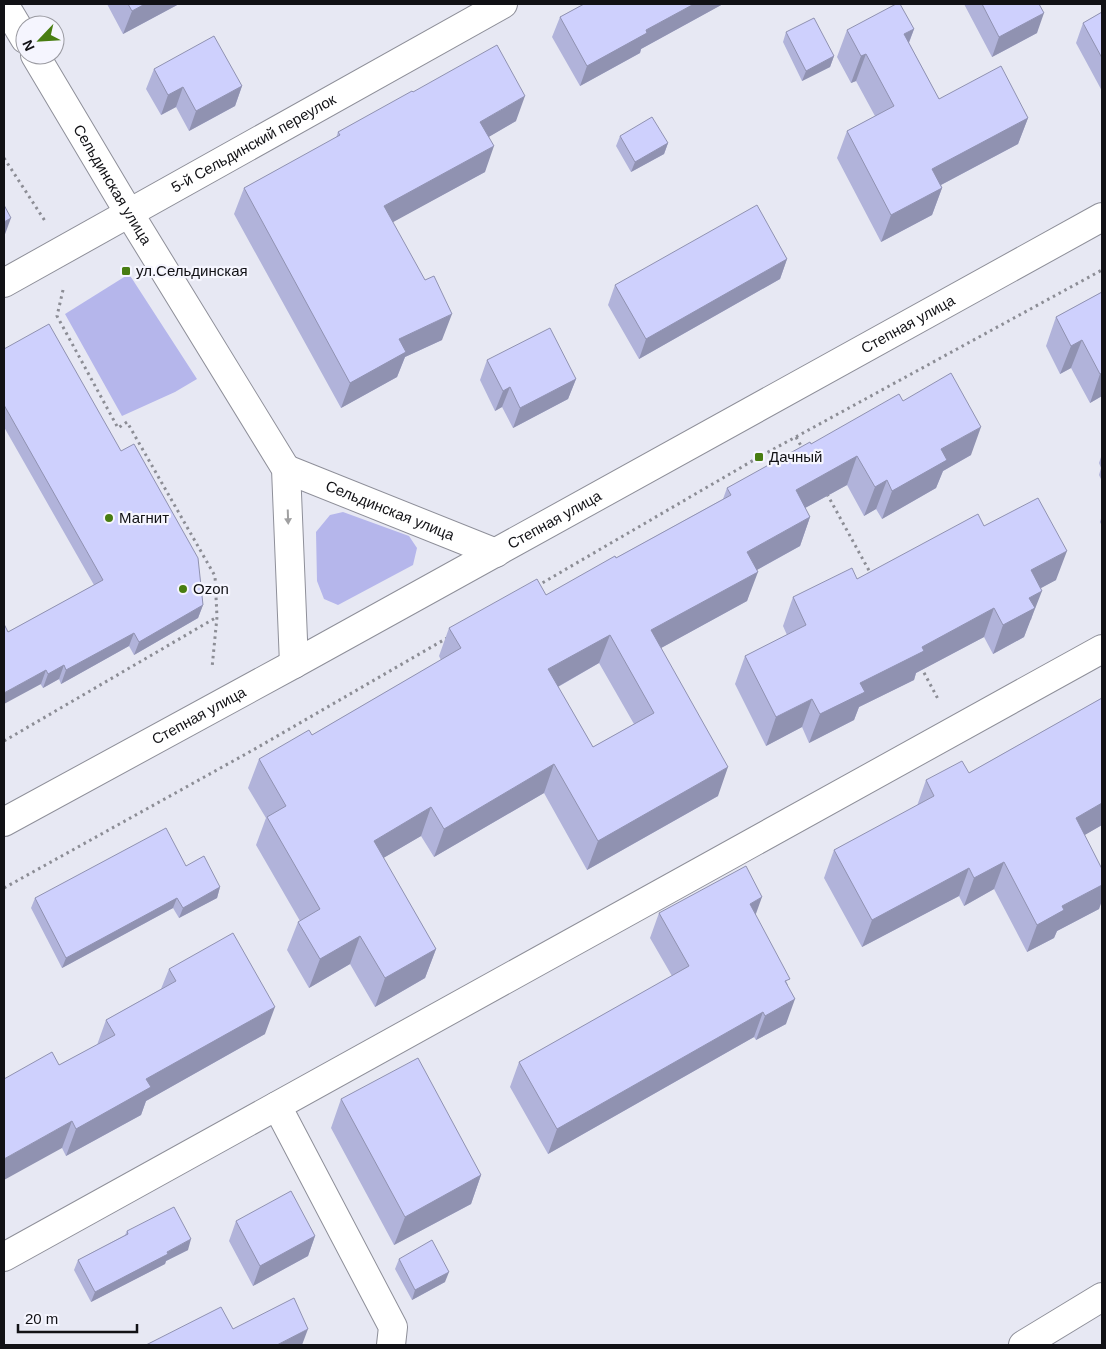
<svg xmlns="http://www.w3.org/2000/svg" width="1106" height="1349" font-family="Helvetica,sans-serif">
	<rect width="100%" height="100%" fill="#e7e8f3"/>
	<path fill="#b5b6eb" d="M129 274 197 379 175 392 122 416 65 314Z
		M343 512 409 536 417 548 413 565 338 605 324 599 317 581 316 532 330 515Z"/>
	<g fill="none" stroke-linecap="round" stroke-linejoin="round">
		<g stroke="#8e8f99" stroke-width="30">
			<g id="minor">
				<path d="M4 4 25 39"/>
				<path id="s1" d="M35 55 129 213 286 469 294 664"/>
				<path id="s2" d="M4 283 503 4"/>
				<path id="s3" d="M286 469 496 553"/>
				<path id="s4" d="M4 822 294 664 1102 217"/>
				<path d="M277 1106 393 1327 391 1345"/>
				<path d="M4 1257 1102 649"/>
			</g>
		</g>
		<g stroke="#8e8f99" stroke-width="30">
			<path id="major" d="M1023 1345 1102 1297"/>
		</g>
		<path stroke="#8c8d95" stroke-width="3" stroke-dasharray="2.5 4" stroke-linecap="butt" d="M4 158 45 221
			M63 290 57 316 118 428 127 422 215 576 217 617 212 668
			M796 437 804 451
			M827 494 872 576
			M537 586 759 457 1102 270
			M921 667 938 699
			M4 741 217 617
			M4 888 253 750 447 638"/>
		<use href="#minor" stroke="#fff" stroke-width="28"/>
		<use href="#major" stroke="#fff" stroke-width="28"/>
	</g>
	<path fill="#b1b3da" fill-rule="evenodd" d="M107 4H179L123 34Z
		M584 4H723L641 49 640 53 580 86 552 37 560 17Z
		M964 4H1039L1037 33 992 57Z
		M1102 12V91L1076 43 1083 23Z
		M914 29 909 43 939 99 1028 118 1018 144 941 185 942 188 932 215 881 242 837 158 847 131 875 116 856 81 851 83 837 57 847 30Z
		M786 32 834 56 830 67 802 81 783 42Z
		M154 69 242 86 235 106 189 131 176 107 161 115 146 89Z
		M413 92 516 121 488 137 485 172 392 222 442 340 405 357 397 377 341 408 234 214 244 188 336 138 338 132Z
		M620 136 668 143 664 154 631 172 616 146Z
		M787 259 780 279 639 359 608 305 615 285Z
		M1102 292V396L1090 403 1071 368 1060 374 1046 346 1056 317Z
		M4 349 203 605 198 618 134 655 129 646 61 684 59 679 43 688 8 632 94 585 4 427Z
		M487 360 576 379 568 399 513 428 502 407 495 411 480 380Z
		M903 401 971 455 943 471 936 488 882 519 876 509 864 516 847 485 805 508 810 517 800 546 757 570 747 601 661 648 718 796 587 870 544 793 434 857 421 836 383 858 436 949 425 978 375 1007 350 964 309 988 287 950 298 922 300 921 256 845 266 818 248 788 259 759 312 735 441 660 439 656 449 628 546 595 616 558 723 499 727 488 811 444ZM599 663 634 724 593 747 558 687Z
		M1102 454V481L1099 475 1101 468 1099 463Z
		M1102 516V526L1100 522Z
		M984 526 1056 580 1040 588 1031 620H1030L1024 637 993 654 984 637 916 673 914 680 859 707 854 720 809 743 802 727 766 746 735 684 745 656 787 635 783 626 793 597 857 579Z
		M1102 698V825L1084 835 1102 869V900L1099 909 1057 931 1054 938 1027 952 994 889 964 906 959 896 862 947 824 878 834 850 917 806 926 780 969 773Z
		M186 866 220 887 217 898 179 918 173 908 62 968 31 908 35 898Z
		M659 913 756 916 788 985 786 1024 756 1040 754 1037 548 1154 510 1087 519 1062 672 976 650 938Z
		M169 969 265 1034 146 1101 141 1115 66 1156 62 1148 59 1065 97 1045 106 1020 161 989Z
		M341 1099 481 1175 471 1204 394 1245 331 1128Z
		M236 1221 315 1236 308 1256 253 1286 229 1241Z
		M127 1231 188 1250 166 1261 165 1264 91 1302 74 1270 78 1260 125 1235Z
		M399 1259 445 1282 412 1300 395 1269Z"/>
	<path fill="#9092b1" d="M145 4H179L123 34 132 11Z
		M694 4H723L641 49 640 53 580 86 587 66 646 30Z
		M1044 13 1037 33 992 57 999 37Z
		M914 29 904 55V34Z
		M866 54 856 81 851 83 861 56Z
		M834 56 830 67 802 81 806 71Z
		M242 86 235 106 189 131 196 111Z
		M183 87 176 107 161 115 168 95Z
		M525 96 516 121 470 148 480 122Z
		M1028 118 1018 144 922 195 932 169Z
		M668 143 664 154 631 172 635 162Z
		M494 146 485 172 375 232 384 206Z
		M942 188 932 215 881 242 891 215Z
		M11 218 4 237V222Z
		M787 259 780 279 639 359 646 339Z
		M452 314 442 340 405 357 397 377 341 408 350 383 399 339Z
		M1082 340 1071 368 1060 374 1071 346Z
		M1102 373V396L1090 403 1100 374Z
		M576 379 568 399 513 428 520 408Z
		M510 387 502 407 495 411 503 391Z
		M981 427 971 455 943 471 936 488 882 519 892 491 941 449Z
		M857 456 847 485 785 519 796 490Z
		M887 480 876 509 864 516 875 487Z
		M810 517 800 546 737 581 747 552Z
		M1067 551 1056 580 1021 599 1031 570Z
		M758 572 747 601 641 659 651 630Z
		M1042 591 1024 637 993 654 1003 625 1029 598Z
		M203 605 198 618 134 655 139 642Z
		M994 608 984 637 916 673 914 680 859 707 854 720 809 743 820 714 860 683 922 647Z
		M134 633 129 646 61 684 66 670Z
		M610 635 599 663 538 698 548 669Z
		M64 665 59 679 43 688 48 674Z
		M46 670 41 684 4 704V693Z
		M812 699 802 727 766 746 776 717Z
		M554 764 544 793 434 857 444 829Z
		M728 767 718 796 587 870 598 841Z
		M1102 803V825L1066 846 1076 818Z
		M431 807 421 836 363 870 374 841Z
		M1004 862 994 889 964 906 974 878Z
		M969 868 959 896 862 947 872 920Z
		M1102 885V900L1099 909 1057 931 1054 938 1027 952 1037 925 1062 906Z
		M220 887 217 898 179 918 183 908Z
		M762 897 753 922 750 904Z
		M177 898 173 908 62 968 66 958Z
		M360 936 350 964 309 988 320 959Z
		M436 949 425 978 375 1007 385 978Z
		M795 999 786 1024 756 1040 765 1016Z
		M275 1007 265 1034 146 1101 141 1115 66 1156 76 1129 146 1079Z
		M763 1012 754 1037 548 1154 557 1129Z
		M72 1121 62 1148 4 1180V1159Z
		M481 1175 471 1204 394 1245 405 1217Z
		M315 1236 308 1256 253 1286 260 1266Z
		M191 1239 188 1250 166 1261 165 1264 91 1302 95 1292Z
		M449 1272 445 1282 412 1300 415 1290Z
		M308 1329 302 1345H277Z"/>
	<path fill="#ced0fd" stroke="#9092b1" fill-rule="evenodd" d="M128 4H145L132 11Z
		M584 4H694L646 30 647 33 587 66 560 17Z
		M896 4H900L914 29 904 34 939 99 1001 66 1028 118 932 169 942 188 891 215 847 131 894 106 866 54 861 56 847 30Z
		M982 4H1039L1044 13 999 37Z
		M1102 12V58L1083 23Z
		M814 18 834 56 806 71 786 32Z
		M214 36 242 86 196 111 183 87 168 95 154 69Z
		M497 45 525 96 480 122 494 146 384 206 425 280 434 276 452 314 399 339 406 352 350 383 244 188 340 135 338 132 412 91 413 92Z
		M652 117 668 143 635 162 620 136Z
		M4 205 11 218 4 222Z
		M757 205 787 259 646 339 615 285Z
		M1102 292V373L1100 374 1082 340 1071 346 1056 317Z
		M49 324 121 451 134 444 198 558 203 605 139 642 134 633 66 670 64 665 48 674 46 670 4 693V624L8 632 103 580 4 405V349Z
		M550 328 576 379 520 408 510 387 503 391 487 360Z
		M951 373 981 427 941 449 947 460 892 491 887 480 875 487 857 456 796 490 810 517 747 552 758 572 651 630 728 767 598 841 554 764 444 829 431 807 374 841 436 949 385 978 360 936 320 959 298 922 320 909 267 817 286 806 259 759 309 730 312 735 461 648 449 628 537 579 546 595 615 556 616 558 731 495 727 488 810 442 811 444 899 394 903 401ZM610 635 654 713 593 747 548 669Z
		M1038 498 1067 551 1031 570 1042 591 1029 598 1035 608 1003 625 994 608 922 647 924 651 860 683 865 692 820 714 812 699 776 717 745 656 806 625 793 597 852 568 857 579 978 514 984 526Z
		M1102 698V803L1076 818 1102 869V885L1062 906 1064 910 1037 925 1004 862 974 878 969 868 872 920 834 850 934 796 926 780 962 761 969 773Z
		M166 828 186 866 204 856 220 887 183 908 177 898 66 958 35 898Z
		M746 866 762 897 750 904 790 979 785 981 795 999 765 1016 763 1012 557 1129 519 1062 689 966 659 913Z
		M233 933 275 1007 146 1079 151 1087 76 1129 72 1121 4 1159V1079L52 1052 59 1065 115 1035 106 1020 176 981 169 969Z
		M418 1058 481 1175 405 1217 341 1099Z
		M291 1191 315 1236 260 1266 236 1221Z
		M174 1207 191 1239 167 1252 168 1254 95 1292 78 1260 128 1234 127 1231Z
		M432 1240 449 1272 415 1290 399 1259Z
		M294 1298 308 1329 277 1345H146L221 1307 233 1329Z"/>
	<defs><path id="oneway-solid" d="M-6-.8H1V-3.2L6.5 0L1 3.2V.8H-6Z" transform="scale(1.25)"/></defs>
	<use fill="#a0a0a1" href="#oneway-solid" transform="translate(288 517) rotate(88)"/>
	<g fill="#487d11" stroke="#f5f5fe" stroke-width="2">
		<rect x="121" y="266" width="10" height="10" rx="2.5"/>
		<rect x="754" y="452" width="10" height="10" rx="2.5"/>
		<circle cx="109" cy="518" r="5"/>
		<circle cx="183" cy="589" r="5"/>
	</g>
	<g text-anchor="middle" stroke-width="4.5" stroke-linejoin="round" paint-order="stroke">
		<g font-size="15" fill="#111115" stroke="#f5f5fe">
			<text dy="5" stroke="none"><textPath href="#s2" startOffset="286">5-й Сельдинский переулок</textPath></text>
			<text dy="5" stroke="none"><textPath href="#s1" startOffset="151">Сельдинская улица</textPath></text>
			<text dy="5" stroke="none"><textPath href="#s4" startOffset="1032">Степная улица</textPath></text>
			<text dy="5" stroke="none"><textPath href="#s3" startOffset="112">Сельдинская улица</textPath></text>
			<text dy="5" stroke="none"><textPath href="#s4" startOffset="628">Степная улица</textPath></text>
			<text dy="5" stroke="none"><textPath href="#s4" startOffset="222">Степная улица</textPath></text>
		</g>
		<g font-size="15" fill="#111115" stroke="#f5f5fe" text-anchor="start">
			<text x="136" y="276">ул.Сельдинская</text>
			<text x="769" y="462">Дачный</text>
			<text x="119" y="523">Магнит</text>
			<text x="193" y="594">Ozon</text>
		</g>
	</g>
	<rect width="1106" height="1349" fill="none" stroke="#111115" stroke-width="10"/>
	<g transform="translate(40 40) rotate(245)"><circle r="24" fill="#f5f5fe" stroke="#9a9aa1"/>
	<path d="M0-4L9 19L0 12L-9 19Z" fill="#487d11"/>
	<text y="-8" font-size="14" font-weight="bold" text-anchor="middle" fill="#111115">N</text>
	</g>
	<path d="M18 1324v8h119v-8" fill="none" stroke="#111115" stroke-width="2.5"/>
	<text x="25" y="1324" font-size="15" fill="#111115" stroke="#f5f5fe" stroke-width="4" paint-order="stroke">20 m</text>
</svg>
